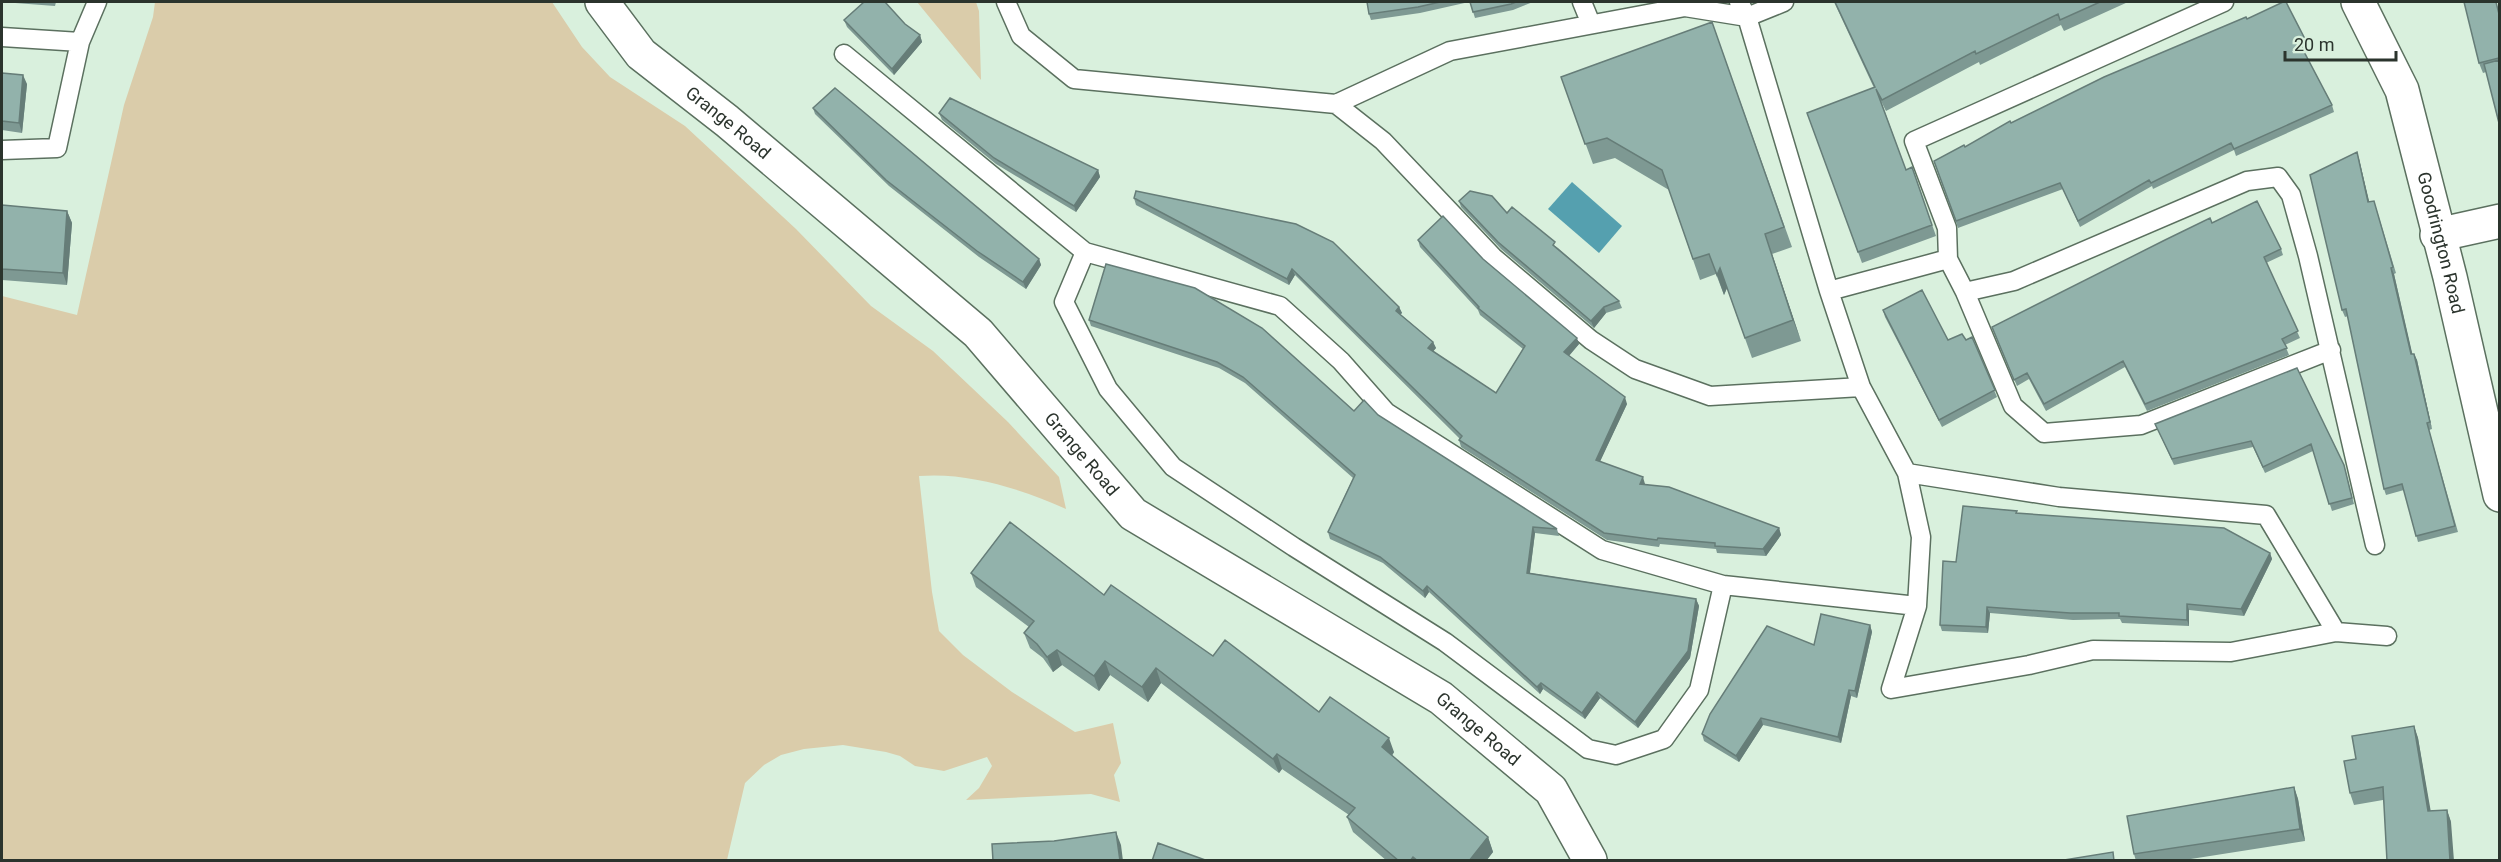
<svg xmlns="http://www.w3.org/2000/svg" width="2501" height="862" font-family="Roboto,sans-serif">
	<rect width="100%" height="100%" fill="#d9f0dd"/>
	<path fill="#daccaa" d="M155 2H552L582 47 610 77 685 126 796 229 871 306 933 351 1008 422 1059 477 1066 509C1021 489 969 472 919 476L932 592 939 631 963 655 1012 692 1075 732 1113 723 1121 763 1114 775 1120 802 1091 794 966 800 979 788 992 766 987 757 944 771 915 766 900 756 886 752 843 745 804 749 781 755 764 765 745 783 727 860H2V296L77 315 124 105 153 17Z
		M917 2H976L979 11 981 80Z"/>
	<path fill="#55a0af" d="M1572 182 1622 226 1599 253 1548 209Z"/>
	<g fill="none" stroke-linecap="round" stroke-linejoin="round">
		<g stroke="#5b705f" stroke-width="21">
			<path id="lane" d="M1006 2 1021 36 1074 79 1336 104 1383 141 1493 257 1591 340 1635 369 1710 396 1861 387
				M1582 2 1591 24
				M2224 2 1914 141 1947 228 1948 259 1965 292 2013 406 2044 433 2141 425 2331 350
				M2 37 80 42
				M844 54 1085 252 1280 306 1341 361 1386 412 1602 550 1723 585 1917 606 1921 537 1907 473 1861 387 1829 291 1747 17 1739 2
				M1336 104 1450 51 1685 7 1747 17 1784 2
				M2 150 57 148 80 42 97 2
				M1085 252 1064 302 1108 389 1173 467 1294 547 1445 642 1588 749 1616 755 1664 739 1699 690 1723 585
				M1829 291 1948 259
				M1965 292 2014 281 2247 181 2278 177 2291 195 2308 256 2375 545
				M1907 473 2059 497 2266 515 2336 632 2387 636
				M1917 606 1891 689 2029 665 2093 650 2231 652 2336 632"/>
		</g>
		<g stroke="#5b705f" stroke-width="36">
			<g id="street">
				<path id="s1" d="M602 2 641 54 727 121 978 333 1133 514 1441 698 1551 790 1590 860"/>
				<path d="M2437 235 2500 221"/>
			</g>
		</g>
		<g stroke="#5b705f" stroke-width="36">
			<g id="secondary">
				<path id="s2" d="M2358 2 2402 90 2450 277 2500 495"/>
			</g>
		</g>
		<use href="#lane" stroke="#fff" stroke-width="18"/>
		<use href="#street" stroke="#fff" stroke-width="33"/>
		<use href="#secondary" stroke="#fff" stroke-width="33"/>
	</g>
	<path fill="#7e9993" d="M2 2H56L55 6Z
		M1367 2H1469L1420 13 1371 20 1369 14Z
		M1470 2H1533L1513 10 1475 18Z
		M1834 2H2128L2064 31 2061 25 1980 65 1979 62 1886 111 1881 101 1906 170 1912 167 1936 236 1862 263 1807 113 1874 88Z
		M2499 9V124L2486 72 2483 73 2479 63Z
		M2247 19 2306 41 2308 47 2303 50 2332 105 2334 112 2236 156 2234 150 2153 189 2152 186 2080 227 2063 189 1958 228 1934 161 1965 147 2011 123Z
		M844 20 905 24 920 35 922 42 894 75 847 27Z
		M1712 22 1792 247 1772 254 1801 341 1752 358 1727 288 1724 295 1716 274 1700 280 1669 190 1615 158 1593 164 1561 77Z
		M2 73 27 84 22 133 2 130Z
		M813 108 1039 259 1041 265 1026 289 979 257 889 186 815 114Z
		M939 113 1098 170 1100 177 1076 212 996 164 942 120Z
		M2359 159 2369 202 2374 201 2396 273 2394 274 2412 354H2414L2417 360 2432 429 2429 430 2458 532 2418 542 2404 490 2386 495 2384 489 2348 316 2345 317 2342 310Z
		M1134 198 1399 307 1402 313 1400 314 1433 342 1436 348 1433 351 1496 393 1523 349 1480 315 1478 310 1420 247 1418 240 1483 259 1579 344 1569 356 1627 404 1600 461 1645 484V485L1779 528 1781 535 1766 556 1717 553 1716 549 1660 544 1659 547 1607 540 1461 447 1459 440 1460 439 1295 275 1289 285 1136 205Z
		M1459 201 1507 213 1558 248 1619 301 1622 308 1606 313 1594 328 1501 249 1461 207Z
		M2 205 67 211 72 223 67 285 2 280Z
		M2212 223 2281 249 2283 255 2266 263 2300 338 2285 345 2289 355 2147 411 2125 367 2046 411 2029 379 2017 386 1992 327Z
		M1106 264 1354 411 1378 415 1557 529 1559 536 1535 533 1530 573 1696 599 1699 606 1690 658 1638 728 1600 698 1585 719 1543 689 1540 694 1429 592 1425 598 1383 563 1330 539 1328 532 1353 478 1245 383 1219 368 1091 326 1089 320Z
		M1883 310 1948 340H1966L1972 337 1997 397 1942 427 1885 317Z
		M2297 368 2344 465 2354 504 2332 511 2313 451 2265 473 2253 447 2174 465 2155 424Z
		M2017 511V513L2270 553 2272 559 2244 616 2189 610V626L2122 623 2120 619 2073 620 1990 613 1988 633 1942 631 1940 625 1956 562Z
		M971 573 1104 595 1213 656 1394 752 1392 756 1488 837 1493 852 1486 861H1387L1353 832 1347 817 1349 815 1282 769 1279 773 1161 683 1148 702 1110 675 1099 691 1062 665 1053 672 1043 658 1030 648 1024 633 1029 627 976 587Z
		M1870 625 1872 632 1857 698 1851 696 1841 743 1763 725 1739 762 1704 741 1702 734 1814 645Z
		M2414 726 2418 738 2430 811 2447 810 2451 822 2383 800 2354 805 2350 793 2356 759Z
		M2294 787 2298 799 2305 841 2178 861H2136L2134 854Z"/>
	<path fill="#667d78" d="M920 35 922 42 894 75 892 69Z
		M23 75 27 84 22 133 19 123Z
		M2357 152 2359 159 2371 209 2368 202Z
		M1098 170 1100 177 1076 212 1074 206Z
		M67 211 72 223 67 285 63 273Z
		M1765 234 1772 254 1801 341 1793 320Z
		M1039 259 1041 265 1026 289 1023 282Z
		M1720 268 1727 288 1724 295 1717 275Z
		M2391 268 2394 274 2414 361 2411 354Z
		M1292 269 1295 275 1289 285 1287 279Z
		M1399 307 1402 313 1398 317 1396 311Z
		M1604 307 1606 313 1594 328 1591 321Z
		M1577 338 1579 344 1566 359 1564 352Z
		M1433 342 1436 348 1431 354 1428 348Z
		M2414 354 2417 360 2432 429 2430 422Z
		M1625 397 1627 404 1598 466 1596 460Z
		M1643 477 1645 484 1642 491 1640 484Z
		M1533 527 1535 533 1529 579 1527 573Z
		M1779 528 1781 535 1766 556 1763 549Z
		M2270 553 2272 559 2244 616 2241 609Z
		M1427 586 1429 592 1425 598 1423 591Z
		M1696 599 1699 606 1690 658 1638 728 1635 722Z
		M2187 604 2189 610V626L2187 620Z
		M1987 607 1990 613 1988 633 1986 627Z
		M1870 625 1872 632 1857 698 1855 691Z
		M1057 650 1062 665 1053 672 1047 657Z
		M1105 661 1110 675 1099 691 1094 676Z
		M1156 668 1161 683 1148 702 1142 687Z
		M1541 683 1543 689 1540 694 1537 687Z
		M1849 690 1851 696 1841 743 1838 737Z
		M1597 692 1600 698 1585 719 1582 713Z
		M1761 718 1763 725 1739 762 1736 756Z
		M2414 726 2418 738 2433 824 2428 811Z
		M1389 738 1394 752 1387 762 1382 747Z
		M1277 754 1282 769 1279 773 1273 759Z
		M2294 787 2298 799 2305 841 2300 829Z
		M2447 810 2451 822 2454 861H2450Z
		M1116 832 1121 845 1123 861H1120Z
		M1488 837 1493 852 1486 861H1469Z"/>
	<path fill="#92b2ab" stroke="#667d78" stroke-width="1.5" d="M864 2H885L905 24 920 35 892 69 844 20Z
		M1367 2H1440L1418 7 1369 14Z
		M1470 2H1516L1511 4 1473 12Z
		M1835 2H2100L2060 20 2058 14 1976 54 1975 51 1882 100 1876 89 1906 170 1912 167 1932 225 1858 252 1807 113 1875 87Z
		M2283 2H2286L2306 41 2300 44 2332 105 2234 149 2231 143 2151 183 2149 180 2078 221 2060 183 1956 221 1934 161 1964 145 1965 147 2010 121 2011 123 2104 77 2246 17 2247 19Z
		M2464 2H2496L2499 14V58L2479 63Z
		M1712 22 1784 227 1765 234 1793 320 1745 338 1720 268 1717 275 1709 254 1693 259 1662 170 1607 138 1585 144 1561 77Z
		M2499 60V123L2484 64Z
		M2 73 23 75 19 123 2 121Z
		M835 88 1039 259 1023 282 977 251 886 180 813 108Z
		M950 98 1098 170 1074 206 994 158 939 113Z
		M2357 152 2368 202 2374 201 2393 267 2391 268 2411 354H2414L2430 422 2427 423 2455 526 2416 536 2402 484 2384 489 2346 309 2342 310 2310 175Z
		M1136 191 1296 224 1333 242 1399 307 1396 311 1433 342 1428 348 1496 393 1525 346 1478 308 1479 307 1418 240 1443 216 1483 259 1577 338 1564 352 1625 397 1596 460 1643 477 1640 484 1669 487 1779 528 1763 549 1715 546V543L1658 538 1657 540 1604 533 1459 440 1462 436 1292 269 1287 279 1134 198Z
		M1470 191 1492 196 1507 213 1512 207 1555 242 1553 245 1619 301 1604 307 1591 321 1498 242 1459 201Z
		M2257 201 2281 249 2264 257 2298 331 2282 339 2287 348 2145 404 2123 361 2044 404 2027 373 2014 380 1992 327 2165 240 2210 218 2212 223Z
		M2 205 67 211 63 273 2 269Z
		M1106 264 1195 288 1262 328 1354 411 1364 400 1378 415 1557 529 1533 527 1527 573 1696 599 1688 651 1635 722 1597 692 1582 713 1541 683 1537 687 1427 586 1423 591 1380 557 1328 532 1355 475 1243 377 1217 362 1089 320Z
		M1922 290 1948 340 1962 334 1966 340 1972 337 1995 390 1939 420 1883 310Z
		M2297 368 2344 465 2352 498 2329 504 2311 444 2263 467 2251 441 2172 459 2155 424Z
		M1963 506 2017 511 2016 513 2224 528 2270 553 2241 609 2187 604V620L2119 616V613H2070L1987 607 1986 627 1940 625 1943 561 1956 562Z
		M1010 522 1104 595 1111 585 1213 656 1225 640 1319 712 1330 697 1389 738 1382 747 1488 837 1469 861H1418L1413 857 1410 861H1399L1347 817 1355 808 1277 754 1273 759 1156 668 1142 687 1105 661 1094 676 1057 650 1047 657 1037 644 1024 633 1034 621 971 573Z
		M1821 614 1870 625 1855 691 1849 690 1838 737 1761 718 1736 756 1702 734 1710 714 1767 626 1814 645Z
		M2414 726 2428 811 2447 810 2450 861H2387L2383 787 2350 793 2344 761 2356 759 2352 736Z
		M2294 787 2300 829 2134 854 2127 816Z
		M1116 832 1120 861H993L992 844 1054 841Z
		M1158 843 1208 861H1152Z
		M2113 852 2114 861H2058Z"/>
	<g text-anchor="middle" stroke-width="4.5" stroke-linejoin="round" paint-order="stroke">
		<g font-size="18" fill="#2b342d" stroke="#d9f0dd">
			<text dy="6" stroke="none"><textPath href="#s1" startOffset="176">Grange Road</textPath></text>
			<text dy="6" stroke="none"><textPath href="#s2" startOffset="256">Goodrington Road</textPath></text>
			<text dy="6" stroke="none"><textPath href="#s1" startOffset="662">Grange Road</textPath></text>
			<text dy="6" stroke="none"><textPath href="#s1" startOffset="1148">Grange Road</textPath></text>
		</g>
	</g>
	<rect width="2501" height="862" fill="none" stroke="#2b342d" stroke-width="6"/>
	<path d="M2285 51v9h111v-9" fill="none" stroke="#2b342d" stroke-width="3"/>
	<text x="2294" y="51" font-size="18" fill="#2b342d" stroke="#d9f0dd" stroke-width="4.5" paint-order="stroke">20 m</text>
</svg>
